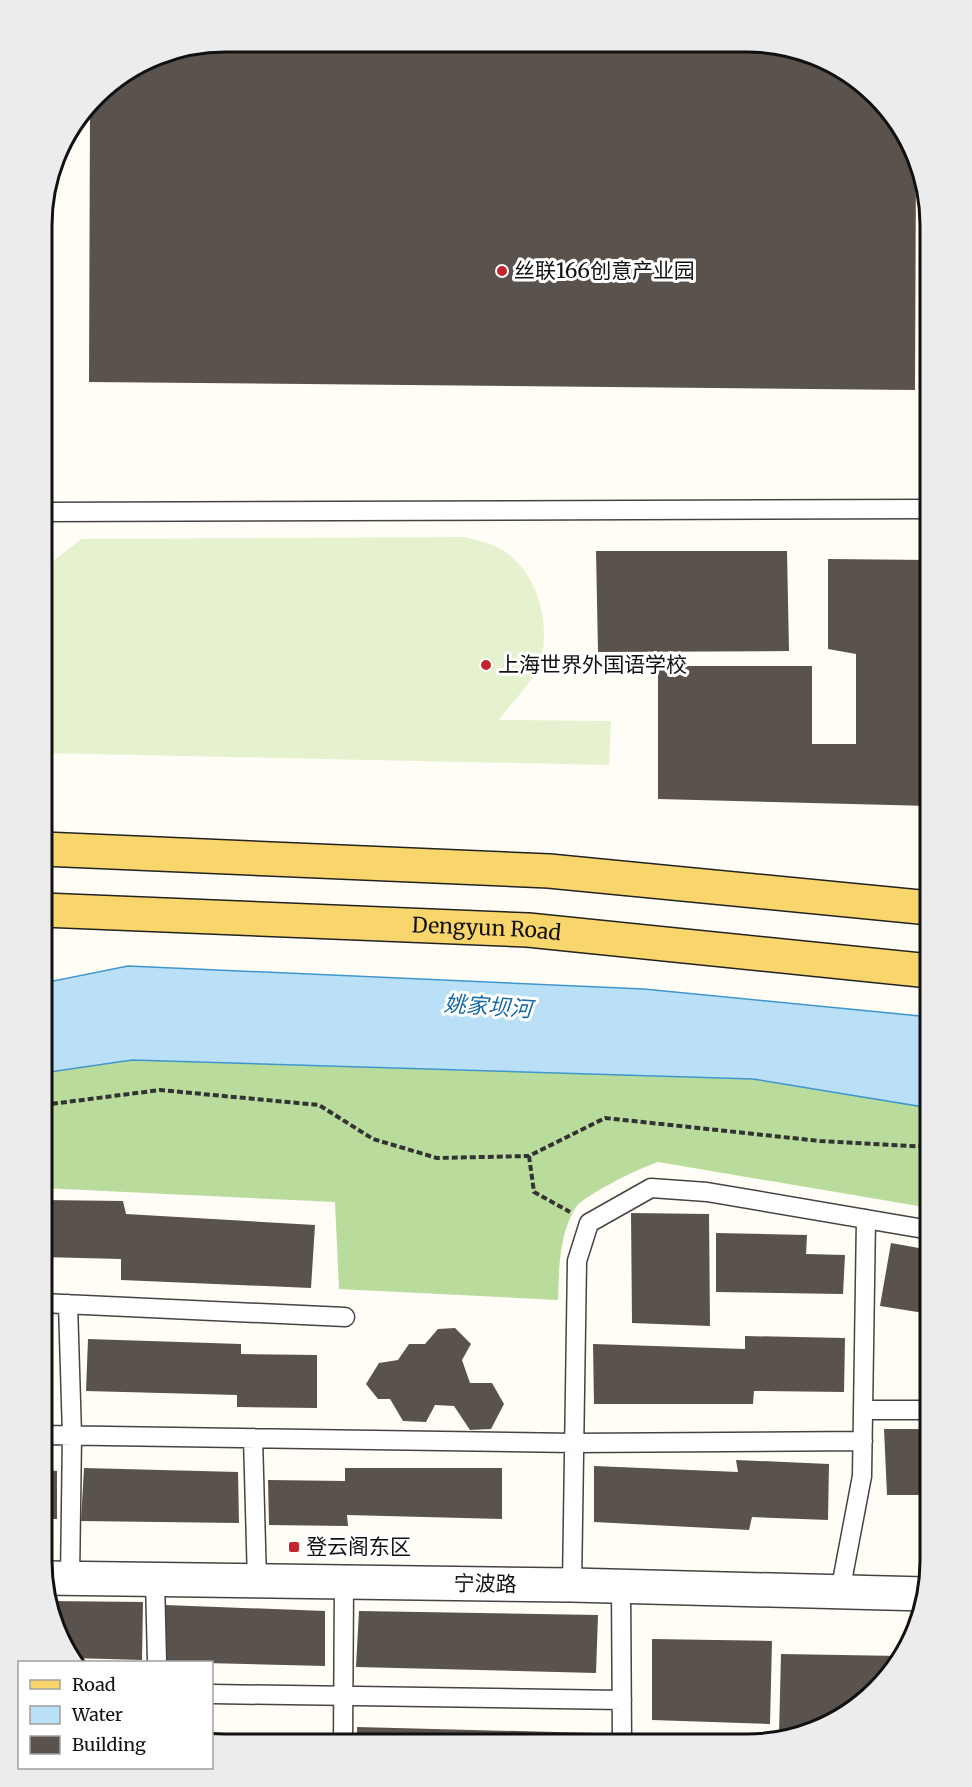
<svg xmlns="http://www.w3.org/2000/svg" width="972" height="1787" font-family="Merriweather,'Noto Sans SC',serif">
	<rect width="100%" height="100%" fill="#fffdf5"/>
	<path fill="#b9dc9c" d="M132 1060 753 1079 930 1108V1208L658 1162C642 1167 581 1196 574 1210 559 1238 559 1268 558 1300L339 1289 335 1202 42 1188 43 1073Z"/>
	<path fill="#e6f2cf" d="M465 537C475 540 487 542 497 547 534 565 550 616 542 655 537 680 513 700 499 720L611 721 609 765 43 753V569L81 539Z"/>
	<path fill="#b9e0f7" stroke="#3f96cf" stroke-width="1.5" d="M128 966 644 989 930 1017V1108L753 1079 132 1060 43 1073V983Z"/>
	<path fill="#5a524d" d="M226 42 782 45 867 87 916 160 915 390 89 382 90 107 104 88 156 56Z
		M596 551H787L789 651 598 652Z
		M828 559 930 560V806L658 799V666H812V744H856V654L828 649Z
		M42 1200 123 1201 126 1214 315 1225 311 1288 121 1280V1259L42 1257Z
		M631 1213 709 1214 710 1326 632 1323Z
		M716 1233 807 1235 806 1254 845 1255 843 1294 716 1292Z
		M891 1243 930 1250V1314L880 1306Z
		M455 1328 471 1344 462 1360 470 1383H492L504 1404 491 1429 470 1430 454 1406 435 1405 426 1422 403 1421 390 1399H378L366 1384 379 1363 398 1360 409 1344H425L438 1329Z
		M745 1336 845 1338 844 1392 754 1391 753 1404H594L593 1344 745 1349Z
		M88 1339 241 1344V1354L317 1355V1408L237 1407V1395L86 1391Z
		M884 1429H930V1495H887Z
		M736 1460 829 1464 828 1520 752 1517 749 1530 594 1522V1466L738 1472Z
		M84 1468 238 1472 239 1523 81 1521Z
		M345 1468H502V1519L347 1515 348 1526 269 1525 268 1480 345 1481Z
		M42 1470 57 1471V1519H42Z
		M49 1601 143 1602 142 1660 72 1658 52 1621Z
		M165 1605 325 1611V1666L165 1662Z
		M359 1611 598 1615 596 1673 356 1667Z
		M652 1639 772 1641 770 1724 652 1720Z
		M781 1654 902 1656 892 1673 849 1714 806 1735 779 1734Z
		M357 1727 593 1733V1745L357 1744Z
		M212 1736 323 1737V1744L212 1743Z"/>
	<g fill="none" stroke-linecap="round" stroke-linejoin="round">
		<g stroke="#444" stroke-width="21">
			<path id="lane" d="M43 512 930 509
				M42 1303 345 1317
				M68 1304 72 1435 70 1579
				M863 1410H930
				M42 1435 574 1443 863 1441
				M253 1438 257 1581
				M155 1580 157 1662
				M572 1585 577 1261 589 1223 651 1188 707 1192 930 1230
				M621 1586 622 1745
				M840 1592 862 1476 866 1219
				M212 1694 622 1700
				M343 1744 344 1582"/>
		</g>
		<g stroke="#444" stroke-width="36">
			<path id="street" d="M45 1578 572 1585 925 1594"/>
		</g>
		<g stroke="#222" stroke-width="36">
			<g id="primary">
				<path d="M43 849 549 871 930 908"/>
				<path id="s1" d="M43 910 528 930 930 971"/>
			</g>
		</g>
		<path stroke="#333" stroke-width="4" stroke-dasharray="6 3" stroke-linecap="butt" d="M43 1105 160 1090 319 1105 373 1139 437 1158 529 1156 605 1118 820 1141 930 1147
			M529 1156 534 1192 570 1212"/>
		<use href="#lane" stroke="#fff" stroke-width="18"/>
		<use href="#street" stroke="#fff" stroke-width="33"/>
		<use href="#primary" stroke="#f9d66b" stroke-width="33"/>
	</g>
	<g fill="#c4262e" stroke="#fff" stroke-width="2">
		<circle cx="502" cy="271" r="6"/>
		<circle cx="486" cy="665" r="6"/>
		<rect x="288" y="1541" width="12" height="12" rx="3"/>
	</g>
	<g text-anchor="middle" stroke-width="6" stroke-linejoin="round" paint-order="stroke">
		<g font-size="21" fill="#111" stroke="#fff" text-anchor="start">
			<text x="514" y="278">丝联166创意产业园</text>
			<text x="498" y="672">上海世界外国语学校</text>
			<text x="306" y="1554">登云阁东区</text>
		</g>
		<g font-size="21" fill="#111" stroke="#fff">
			<text dy="7" stroke="none"><textPath href="#s1" startOffset="444">Dengyun Road</textPath></text>
			<text transform="translate(485 1584) rotate(1)" y="7">宁波路</text>
		</g>
		<g font-size="22" font-style="italic" fill="#1768a6" stroke="#fff">
			<text transform="translate(488 1006) rotate(4)" y="8">姚家坝河</text>
		</g>
	</g>
	<path d="M0 0H972V1787H0ZM225 52H747A173 173 0 0 1 920 225V1561A173 173 0 0 1 747 1734H225A173 173 0 0 1 52 1561V225A173 173 0 0 1 225 52Z" fill="#ececec" fill-rule="evenodd"/>
	<path fill="none" stroke="#111" stroke-width="3" d="M225 52H747A173 173 0 0 1 920 225V1561A173 173 0 0 1 747 1734H225A173 173 0 0 1 52 1561V225A173 173 0 0 1 225 52Z"/>
	<rect x="18" y="1661" width="195" height="108" fill="#ffffff" stroke="#a0a0a0" stroke-width="1.5"/>
	<rect x="30" y="1680" width="30" height="9" fill="#f9d66b" stroke="#a0a0a0" stroke-width="1.5"/>
	<text x="72" y="1691" font-size="18" fill="#111111">Road</text>
	<rect x="30" y="1706" width="30" height="18" fill="#b9e0f7" stroke="#a0a0a0" stroke-width="1.5"/>
	<text x="72" y="1721" font-size="18" fill="#111111">Water</text>
	<rect x="30" y="1736" width="30" height="18" fill="#5a524d" stroke="#a0a0a0" stroke-width="1.5"/>
	<text x="72" y="1751" font-size="18" fill="#111111">Building</text>
</svg>
